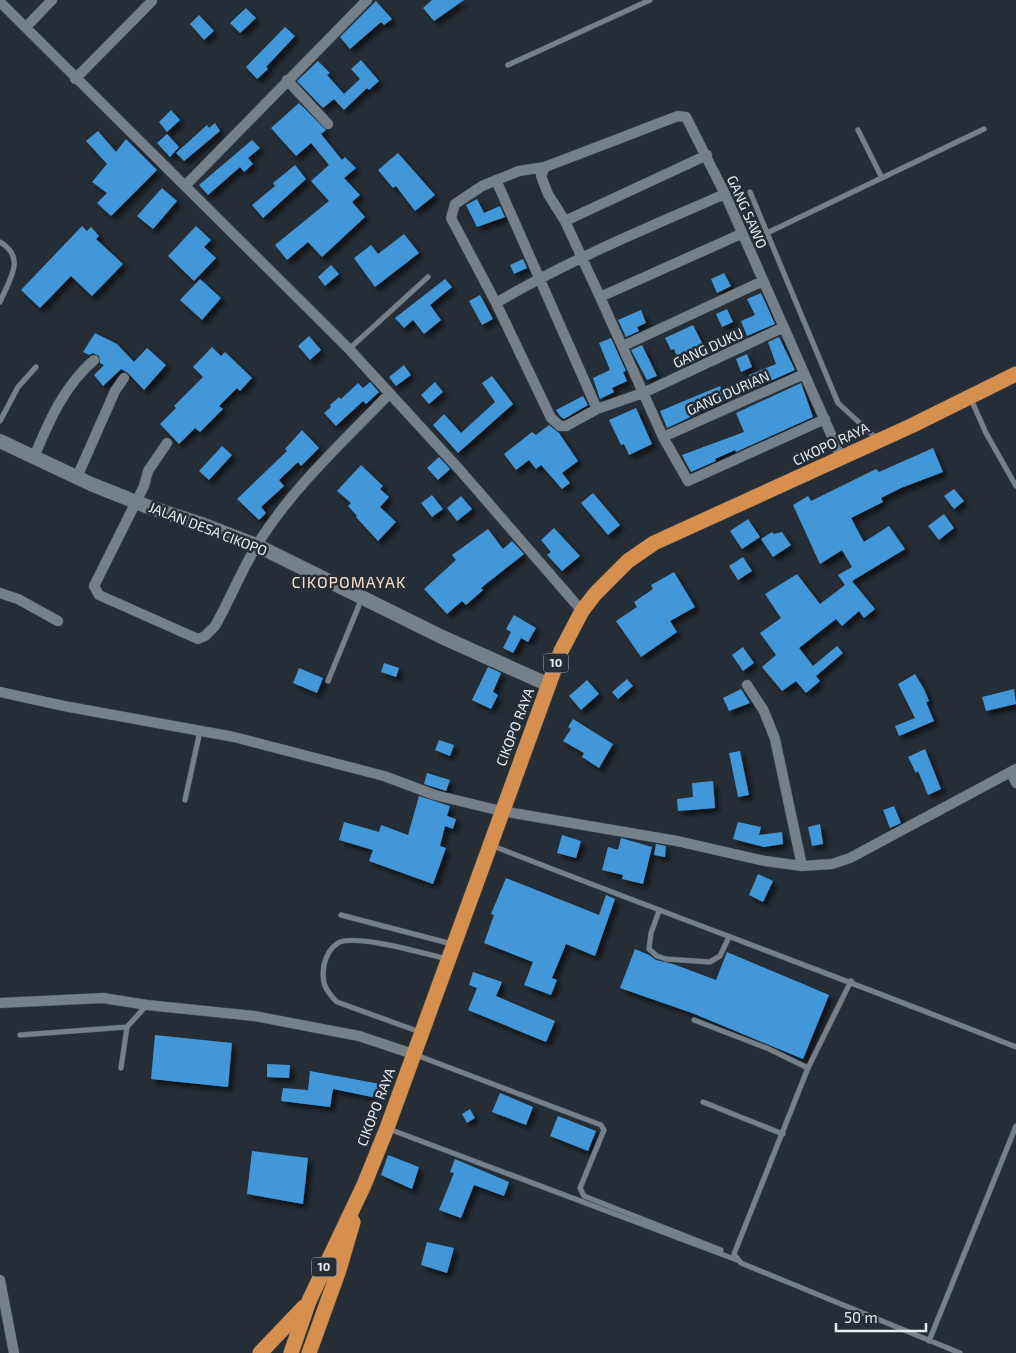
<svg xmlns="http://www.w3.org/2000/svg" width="1016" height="1353" font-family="'Exo 2',sans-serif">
	<defs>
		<filter id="shadow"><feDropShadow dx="4.5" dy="4.5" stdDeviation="2.5" flood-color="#0009"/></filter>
	</defs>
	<rect width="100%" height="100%" fill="#252e36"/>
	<path fill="#4297d9" filter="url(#shadow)" d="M432 0H464L434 21 423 8Z
		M376 1 392 19 384 25 381 22 350 49 340 37Z
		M246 8 256 18 240 33 230 23Z
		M199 15 214 31 204 40 190 24Z
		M285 27 295 36 266 67 268 69 257 79 246 67Z
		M361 60 379 81 369 90 367 88 344 110 334 99 323 108 297 81 318 61 330 73 327 75 344 94 360 79 351 69Z
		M299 103 326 130 321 134 342 160 345 157 356 168 344 178 360 195 352 202 365 217 322 257 308 242 287 260 275 245 329 201 311 181 329 165 311 143 296 156 271 128Z
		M171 110 180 120 167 132 159 122Z
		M215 123 220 131 184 161 176 153 207 125 209 128Z
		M98 131 116 152 126 139 157 170 111 216 97 203 107 193 92 182 107 164 86 141Z
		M167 134 179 147 170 157 157 143Z
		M252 140 260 148 248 158 253 164 244 172 240 167 208 195 199 185Z
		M398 153 435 195 415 211 396 186 393 188 378 170Z
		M295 165 306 179 263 218 252 205 275 186 273 183Z
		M162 188 177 201 153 229 137 216Z
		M477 199 484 213 500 206 505 217 477 227 466 205Z
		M82 226 87 231 91 227 99 236 96 239 123 264 92 296 71 276 40 308 21 290Z
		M196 226 211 240 204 247 216 258 194 281 168 256Z
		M404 234 419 253 375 287 354 258 371 245 378 254Z
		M523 259 527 268 514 274 510 265Z
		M331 265 339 274 325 286 318 277Z
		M724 273 731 286 717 293 711 279Z
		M200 279 221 298 202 320 180 300Z
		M445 279 452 287 430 305 441 320 424 334 413 320 404 328 395 318Z
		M761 293 775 324 747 336 741 321 755 315 747 299Z
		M480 295 493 319 482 325 469 301Z
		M727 309 733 322 722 327 716 314Z
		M641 310 646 323 637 327 639 331 626 337 618 320Z
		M693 325 708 355 681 367 674 349 671 350 665 338Z
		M95 333 117 344 134 362 147 348 166 365 144 390 128 373 121 369 103 386 94 375 104 365 100 363 99 356 93 353 89 355 83 352Z
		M309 336 321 350 310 360 298 346Z
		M779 337 795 370 755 388 749 375 776 364 768 342Z
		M611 338 626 371 623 372 627 381 612 388 614 392 600 399 593 378 610 370 599 343Z
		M642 345 657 376 647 380 631 350Z
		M212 347 221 356 225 352 252 378 240 391 237 388 219 406 223 409 200 432 195 428 179 444 160 424 176 408 174 406 203 377 193 367Z
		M747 354 752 367 741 372 736 359Z
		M404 365 411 375 396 386 389 377Z
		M492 376 513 404 458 453 433 425 444 414 461 433 495 402 482 383Z
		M370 382 379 392 366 404 363 401 336 426 324 413 331 407 330 405 339 397 341 399 358 383 363 388Z
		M435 382 443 392 429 404 421 395Z
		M801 383 813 417 736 452 735 450 715 459 716 461 691 472 682 455 744 432 736 413Z
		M720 386 726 400 694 413 695 415 667 428 660 411Z
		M583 396 588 405 564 419 560 416 556 410Z
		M636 408 652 444 629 455 624 444 621 445 609 420Z
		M549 425 559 433 578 461 562 473 570 483 562 489 541 465 536 469 529 460 516 470 504 454 532 432 536 435Z
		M302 430 319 448 301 466 298 462 279 480 284 486 261 507 266 513 259 520 237 499 287 451 285 449Z
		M222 446 232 455 209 480 199 471Z
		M933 448 943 472 901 488 881 498 883 502 851 518 864 542 889 526 905 549 852 581 875 609 864 618 859 611 842 626 836 619 799 648 813 666 837 646 843 653 816 676 820 681 806 693 796 681 782 691 762 667 776 655 760 633 781 618 765 594 797 574 820 604 845 585 838 575 852 567 842 550 820 564 793 505 808 496 811 501 876 469 879 472Z
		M439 457 450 469 438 480 427 468Z
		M361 465 383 486 380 489 389 497 380 507 396 522 378 541 356 517 357 516 348 506 351 503 337 491Z
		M954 489 964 501 954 509 944 496Z
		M593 493 620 525 608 535 581 503Z
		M432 495 443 509 432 517 421 503Z
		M461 496 472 509 457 521 447 508Z
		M944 514 954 528 939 540 928 526Z
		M748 519 760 537 742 549 730 531Z
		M554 528 580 556 562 571 547 555 551 552 541 540Z
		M488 529 503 549 512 541 524 554 481 588 483 590 466 605 462 601 447 614 424 589 456 560 452 555Z
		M772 532 774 534 782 532 791 545 773 557 761 539Z
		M743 557 752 571 738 580 729 566Z
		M674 572 695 607 670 621 677 632 641 657 616 621 637 607 634 602 653 589 651 585Z
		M514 615 536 628 528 642 521 638 513 653 503 648 511 632 506 629Z
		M743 647 754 663 743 671 732 655Z
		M384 663 399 668 396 677 381 672Z
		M488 667 501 673 493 692 498 695 491 709 472 700Z
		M299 668 323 678 317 693 293 683Z
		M915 674 924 689 929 701 926 702 934 721 899 736 895 726 915 718 898 684Z
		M627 679 633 686 618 699 612 692Z
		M587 680 599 694 581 710 569 696Z
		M741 689 750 703 729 711 723 698Z
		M1014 689 1016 704 986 711 982 697Z
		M573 719 613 744 599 768 582 757 584 753 563 741 571 729 568 727Z
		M439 740 454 745 450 756 435 750Z
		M925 749 941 789 928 795 918 771 916 773 908 757Z
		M740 751 749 795 738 797 729 753Z
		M427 773 450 780 446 791 424 784Z
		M713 781 715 808 678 811 677 799 693 797 692 783Z
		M419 796 450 806 447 816 456 819 453 829 445 826 440 846 446 848 433 884 369 861 373 850 339 840 344 822 379 832 381 825 408 835Z
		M894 806 901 823 890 828 883 810Z
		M738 822 761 827 759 835 782 832 783 844 764 847 733 839Z
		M820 824 823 844 812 846 808 827Z
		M562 835 581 841 576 858 557 853Z
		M621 838 652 847 643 884 622 879 623 875 602 870 608 847 618 850Z
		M656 844 666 846 665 857 654 855Z
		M758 874 773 881 763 902 749 895Z
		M506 878 599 915 606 895 615 899 595 956 566 944 552 978 557 980 551 995 524 985 533 962 484 943 494 915 491 914Z
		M635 949 649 955 656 960 673 964 716 980 727 952 829 995 803 1059 692 1013 620 988Z
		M473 972 502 982 496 996 555 1021 546 1042 468 1010 477 988 469 985Z
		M155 1035 232 1043 228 1087 151 1079Z
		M267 1064 290 1065 289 1078 267 1077Z
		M310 1071 380 1084 377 1098 333 1089 330 1107 281 1101 283 1088 308 1090Z
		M500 1093 533 1107 526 1125 492 1112Z
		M470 1109 475 1118 467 1123 462 1114Z
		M558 1116 596 1131 588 1151 550 1136Z
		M252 1151 308 1158 303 1204 247 1194Z
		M388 1155 419 1167 412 1189 381 1175Z
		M455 1159 509 1182 504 1196 474 1185 461 1218 439 1210 454 1173 450 1172Z
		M427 1242 454 1248 447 1273 421 1265Z"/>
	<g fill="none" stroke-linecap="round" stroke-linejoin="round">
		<g stroke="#424a51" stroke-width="6">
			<path id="lane" d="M508 65 650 0
				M858 130 882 178
				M750 192 838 403 877 439
				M767 233 984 129
				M0 242C27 258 9 280 0 302
				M349 349 428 277
				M970 397 986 433 1016 486
				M0 421 18 387 36 367
				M328 681 362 598
				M185 800 200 731
				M493 846C667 914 842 978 1016 1047
				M659 911 651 933 649 949 657 956 666 959 710 962 720 956 729 937
				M341 915 452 944
				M851 981 808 1068 734 1254 741 1263 960 1353
				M694 1020 769 1049 808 1068
				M420 1032 337 1002C325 990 321 982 324 965 326 956 330 948 338 943 354 933 426 954 447 959
				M20 1035 127 1027
				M416 1055 601 1125 604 1130 580 1188 584 1196 721 1250
				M121 1068 127 1027 146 1006
				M703 1102 783 1134
				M389 1129 737 1260
				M929 1341 1016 1126"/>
		</g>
		<g stroke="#424a51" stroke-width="11">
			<path id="street" d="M0 2 349 349 459 469 582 611
				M26 27 52 0
				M75 79 152 1
				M287 80 328 124
				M545 167 541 176 548 194 565 221 600 297 663 437 688 481 825 419
				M496 180 597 409
				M185 186 367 0
				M565 221 707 155
				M600 297 741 234
				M496 303C569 260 647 228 725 194
				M784 327 643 393 597 409 566 426H560L551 418 496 303 451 218 455 204 482 186 519 171 545 167 678 116 686 117 725 194 841 457
				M623 346 763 281
				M663 437 804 374
				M167 443 148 471 144 486 94 586 99 595 198 639 205 636 215 626C230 600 241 571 257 545 292 488 343 442 389 394
				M34 457C49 421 64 386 94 360
				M77 477 115 391 124 378
				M0 593 18 599 58 621
				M747 685 764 711 775 739 802 866
				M0 692 64 706 234 737 384 776 435 795 501 811 677 841 765 861 802 866 832 864 850 858 1016 769
				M1011 772 1016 783
				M0 1003 103 998 147 1005 254 1016 359 1036 413 1054
				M0 1280 14 1353"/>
		</g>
		<g stroke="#424a51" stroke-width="15">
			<path id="secondary" d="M0 441 91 484 146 506 204 525 256 545 442 637 549 685"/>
		</g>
		<g stroke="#424a51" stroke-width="16">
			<path id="highway" d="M260 1353 304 1307
				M291 1353 309 1301 364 1185 387 1128 561 651 582 611 595 594 628 561 654 543 911 426 1016 374
				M309 1353 339 1270 353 1222"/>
		</g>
		<use href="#lane" stroke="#758089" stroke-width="5"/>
		<use href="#street" stroke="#758089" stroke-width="10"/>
		<use href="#secondary" stroke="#758089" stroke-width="14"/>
		<use href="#highway" stroke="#d78f4d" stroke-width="15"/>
	</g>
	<g text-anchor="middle" stroke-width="5" stroke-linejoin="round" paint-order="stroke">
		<g fill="#252e36" stroke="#adb4ba" stroke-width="1">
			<rect x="543.5" y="653.5" width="25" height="19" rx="4"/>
			<rect x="311.5" y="1257.5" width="25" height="19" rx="4"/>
		</g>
		<g font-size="12" font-weight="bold" fill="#e7edf2">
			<text x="556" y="667">10</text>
			<text x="324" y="1271">10</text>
		</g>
		<g font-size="14" fill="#e7edf2" stroke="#252e36">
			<text transform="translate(747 212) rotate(66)" y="5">GANG SAWO</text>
			<text transform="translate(708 348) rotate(-25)" y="5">GANG DUKU</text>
			<text transform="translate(728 393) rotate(-24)" y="5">GANG DURIAN</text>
			<text transform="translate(831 444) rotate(-25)" y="5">CIKOPO RAYA</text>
			<text transform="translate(208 529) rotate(21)" y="5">JALAN DESA CIKOPO</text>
			<text transform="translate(515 727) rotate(-69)" y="5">CIKOPO RAYA</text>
			<text transform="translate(376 1107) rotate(-69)" y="5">CIKOPO RAYA</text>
		</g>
		<g font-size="16" letter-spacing="1" fill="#f8dec9" stroke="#252e36">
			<text x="349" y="588">CIKOPOMAYAK</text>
		</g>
	</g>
	<path d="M836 1323v8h90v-8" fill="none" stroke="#e7edf2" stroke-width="2.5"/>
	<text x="844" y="1323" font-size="15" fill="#e7edf2" stroke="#252e36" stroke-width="4" paint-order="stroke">50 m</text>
</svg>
